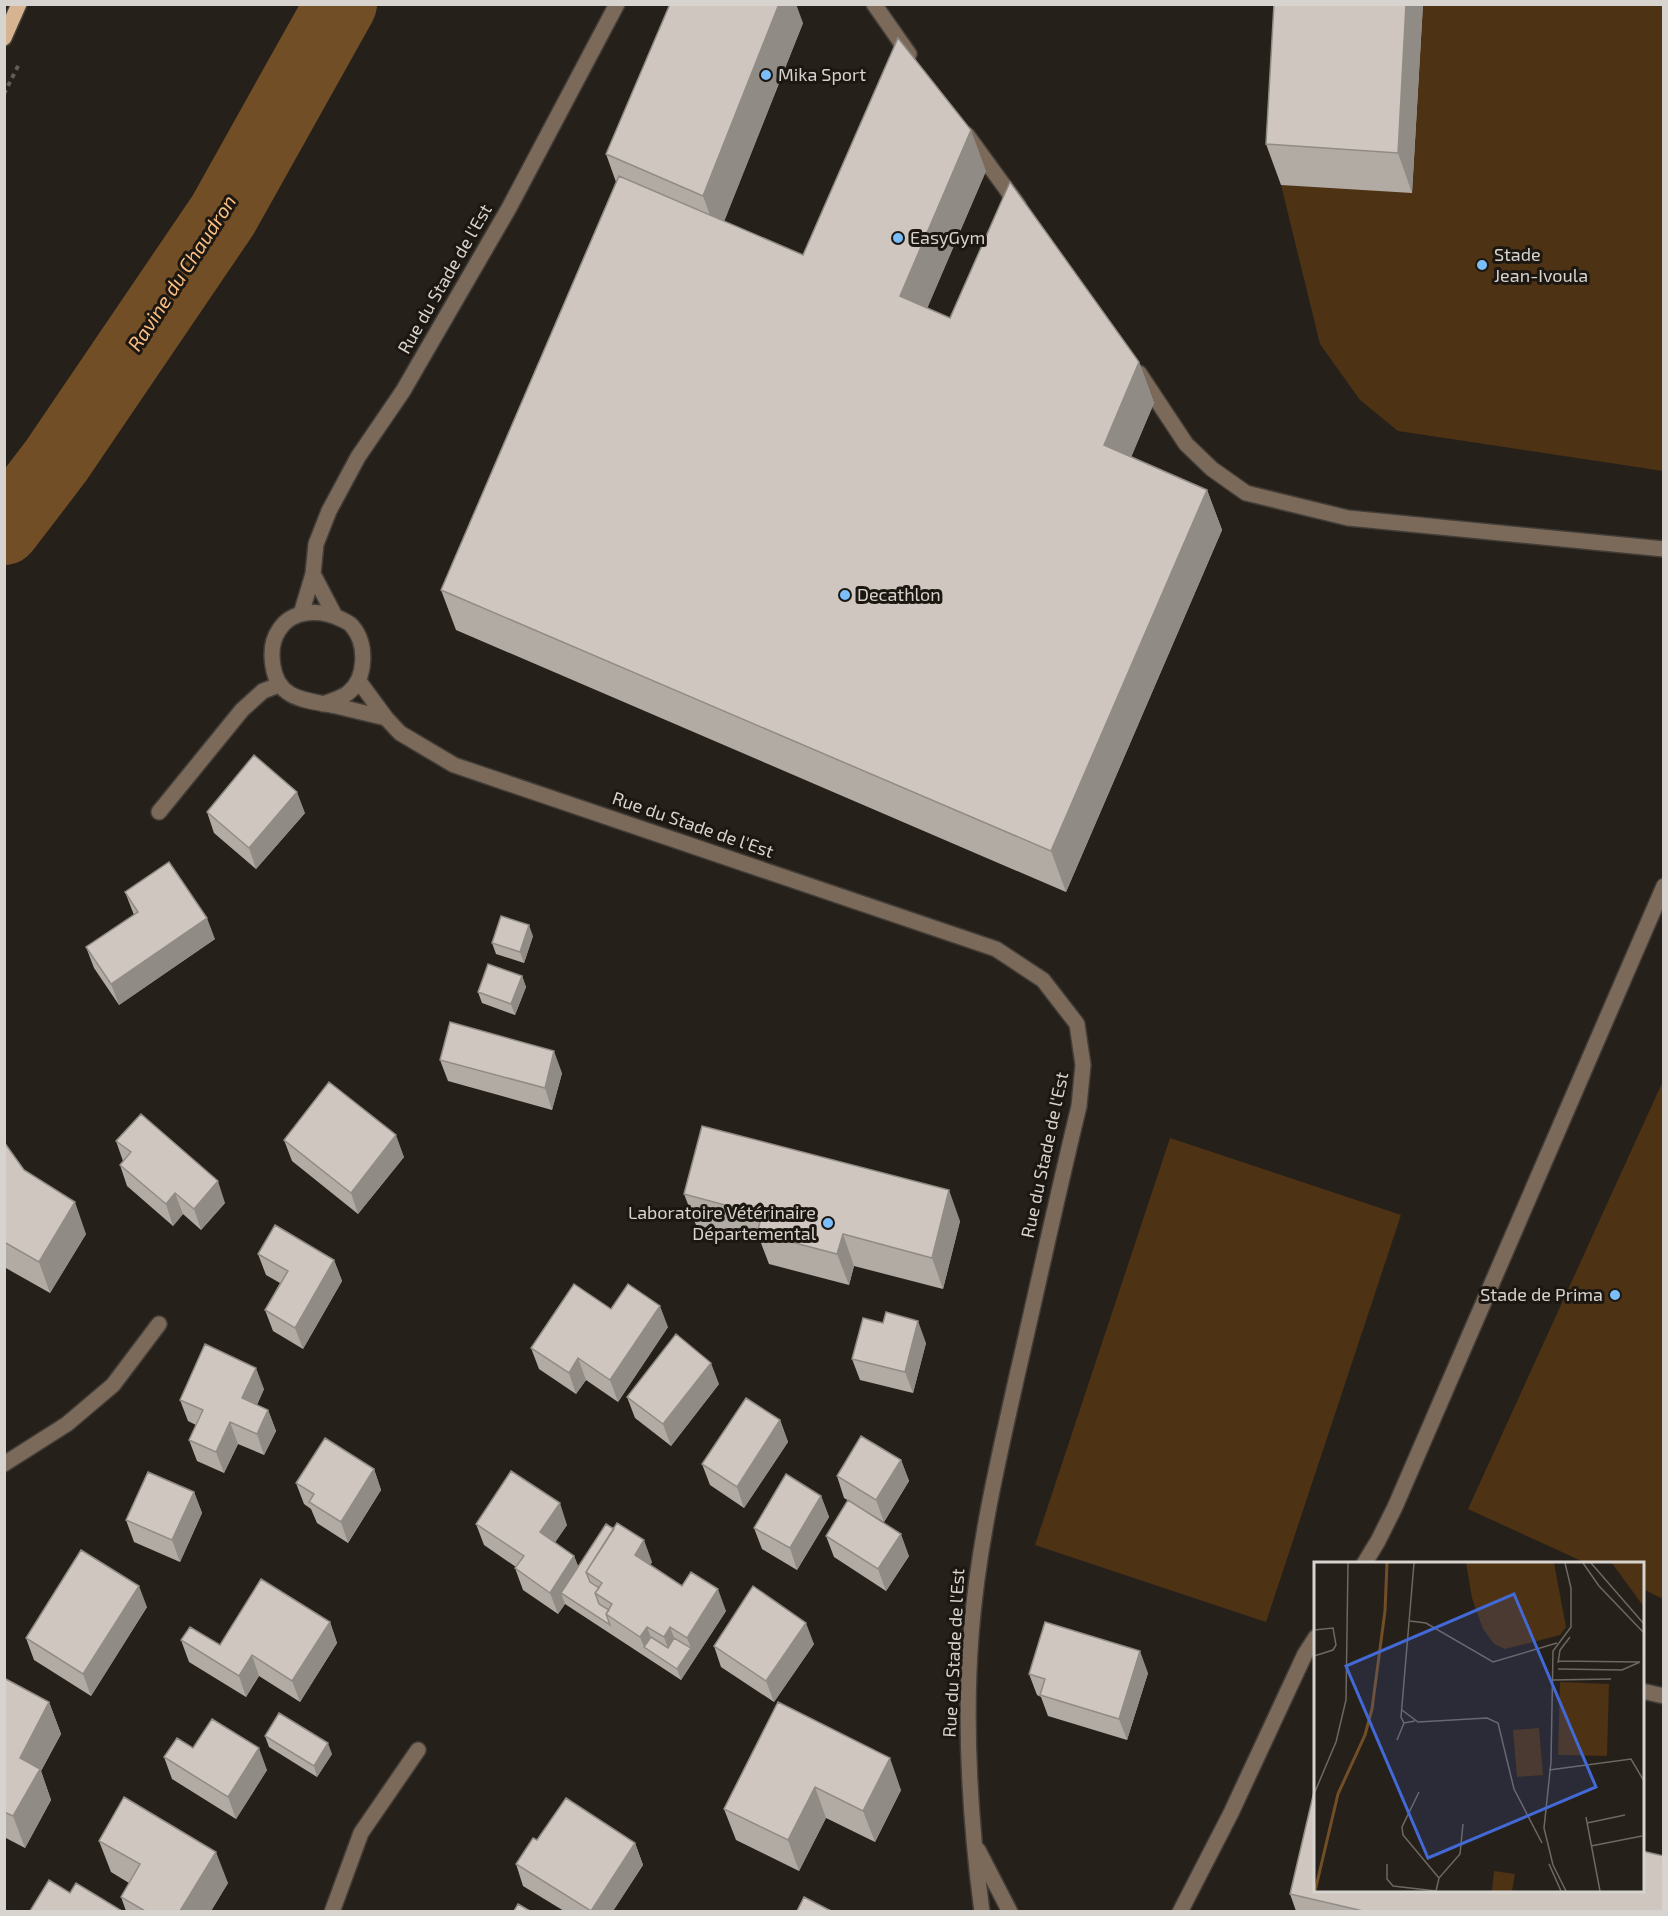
<svg xmlns="http://www.w3.org/2000/svg" width="1668" height="1916" font-family="'Exo 2',sans-serif">
	<rect width="100%" height="100%" fill="#26201a"/>
	<path fill="#4d3214" d="M1291 5H1663V471L1398 431 1360 400 1320 344 1281 185Z
		M1663 1081V1599L1643 1589 1642 1564 1586 1563 1468 1509Z
		M1170 1138 1401 1215 1266 1622 1035 1545Z"/>
	<g fill="none" stroke-linecap="round" stroke-linejoin="round">
		<path stroke="#724e27" stroke-width="72" d="M4 529 56 461 223 215 341 4"/>
		<g stroke="#423d37" stroke-width="18">
			<path id="minor" d="M874 4 909 54
				M967 135 1018 205
				M1139 373 1186 444 1212 469 1246 493 1348 518 1664 549
				M313 574 335 616
				M301 614 313 574 316 544 329 511 358 457 403 391 509 208 617 4
				M358 680 386 718 400 733 454 765 996 949 1043 980 1077 1024 1083 1065 1079 1106C1058 1193 1039 1280 1019 1367 999 1456 978 1544 971 1635 964 1728 970 1820 982 1912
				M323 704C330 701 342 698 348 693 367 678 367 643 352 626 350 623 345 621 341 619 321 609 292 609 279 630 272 640 271 654 273 666 278 701 308 700 336 706 353 710 369 714 386 718
				M159 812 242 710 263 691 279 685
				M4 1464 67 1424 113 1385 159 1324
				M1364 1564 1378 1541 1395 1507 1664 886
				M1642 1691 1664 1696
				M978 1850 1010 1912
				M332 1912 361 1833 418 1750
				M1180 1912 1231 1813 1305 1654 1316 1637"/>
		</g>
		<g stroke="#423d37" stroke-width="18">
			<path id="major" d="M4 38 19 4"/>
		</g>
		<path stroke="#625d58" stroke-width="4" stroke-dasharray="4.5 4.5" stroke-linecap="butt" d="M4 94 20 62"/>
		<use href="#minor" stroke="#7b6a5a" stroke-width="15"/>
		<use href="#major" stroke="#d7b491" stroke-width="15"/>
	</g>
	<path fill="#b2aba4" d="M1274 4H1423L1412 193 1281 185 1266 144Z
		M803 23 724 221 803 255 986 171 927 308 950 318 1139 362 1154 403 1131 457 1207 490 1222 530 1066 892 456 630 441 590 616 182 606 154Z
		M207 812 305 813 256 869 214 833Z
		M125 892 215 939 119 1005 94 968 86 947 134 915Z
		M533 936 524 963 496 954 492 943Z
		M522 976 526 987 515 1015 482 1003 478 992Z
		M440 1060 562 1073 552 1110 448 1081Z
		M284 1140 404 1157 358 1214 292 1161Z
		M116 1141 225 1203 201 1230 183 1214 173 1226 127 1186 120 1165 123 1161Z
		M4 1142 24 1170 86 1234 50 1293 4 1267Z
		M684 1194 960 1221 943 1289 854 1266 849 1285 769 1264 761 1243 696 1225Z
		M258 1254 334 1260 342 1281 303 1349 273 1331 265 1310 280 1283 266 1275Z
		M611 1309 668 1327 618 1402 586 1380 576 1394 539 1369 531 1348Z
		M926 1343 913 1393 860 1380 852 1359Z
		M719 1384 671 1446 635 1418 627 1397Z
		M264 1389 257 1405 268 1410 276 1431 264 1455 238 1444 224 1473 197 1461 189 1440 196 1425 188 1421 180 1400Z
		M780 1420 788 1442 744 1508 710 1485 702 1464Z
		M901 1460 909 1481 884 1522 844 1498 837 1476Z
		M374 1469 381 1490 348 1543 317 1523 311 1509 304 1504 296 1483Z
		M194 1492 202 1513 180 1562 134 1542 126 1520Z
		M821 1496 829 1517 797 1570 762 1549 754 1528Z
		M476 1524 567 1525 555 1542 574 1556 578 1566 652 1562 650 1565 682 1586 726 1611 681 1680 565 1604 558 1614 523 1590 515 1568 516 1567 484 1545Z
		M826 1536 909 1556 886 1591 834 1557Z
		M147 1607 91 1696 34 1660 26 1638Z
		M330 1622 337 1643 300 1702 259 1676 246 1697 189 1662 181 1640 220 1645Z
		M814 1644 774 1702 721 1667 714 1646Z
		M1148 1673 1127 1740 1048 1716 1041 1697 1037 1695 1029 1674Z
		M4 1678 49 1702 61 1734 41 1771 51 1800 25 1848 4 1837Z
		M778 1702 901 1790 875 1842 826 1818 799 1871 736 1840 724 1809Z
		M265 1736 332 1754 317 1777 269 1747Z
		M193 1748 267 1770 236 1819 172 1779 164 1757Z
		M537 1840 635 1843 643 1865 613 1911H564L523 1886 516 1864Z
		M99 1841 228 1883 211 1911H126L121 1897 129 1883 111 1872Z
		M1290 1894 1664 1911H1296Z"/>
	<path fill="#918b86" d="M779 4H796L803 23 718 237 703 196Z
		M1406 4H1423L1412 193 1398 153Z
		M971 130 986 171 915 337 900 296Z
		M1139 362 1154 403 1119 486 1104 445Z
		M1207 490 1222 530 1066 892 1051 851Z
		M297 792 305 813 256 869 249 848Z
		M207 918 215 939 119 1005 111 984Z
		M529 925 533 936 524 963 520 952Z
		M522 976 526 987 515 1015 511 1004Z
		M554 1051 562 1073 552 1110 545 1088Z
		M396 1135 404 1157 358 1214 351 1193Z
		M218 1181 225 1203 201 1230 194 1209Z
		M949 1190 960 1221 943 1289 932 1258Z
		M175 1193 183 1214 173 1226 166 1204Z
		M75 1202 86 1234 50 1293 39 1262Z
		M843 1234 854 1266 849 1285 837 1254Z
		M334 1260 342 1281 303 1349 295 1328Z
		M660 1306 668 1327 618 1402 610 1380Z
		M918 1321 926 1343 913 1393 905 1372Z
		M578 1358 586 1380 576 1394 569 1373Z
		M711 1363 719 1384 671 1446 663 1424Z
		M256 1368 264 1389 250 1420 242 1398Z
		M268 1410 276 1431 264 1455 257 1434Z
		M780 1420 788 1442 744 1508 737 1487Z
		M230 1422 238 1444 224 1473 216 1452Z
		M901 1460 909 1481 884 1522 876 1500Z
		M374 1469 381 1490 348 1543 341 1522Z
		M194 1492 202 1513 180 1562 172 1540Z
		M821 1496 829 1517 797 1570 790 1548Z
		M560 1503 567 1525 548 1553 540 1532Z
		M901 1534 909 1556 886 1591 878 1569Z
		M644 1540 652 1562 643 1576 635 1555Z
		M574 1556 582 1577 561 1593 565 1604 558 1614 550 1593Z
		M139 1586 147 1607 91 1696 83 1674Z
		M718 1589 726 1611 681 1680 677 1669 691 1648 687 1638Z
		M330 1622 337 1643 300 1702 292 1681Z
		M806 1623 814 1644 774 1702 766 1681Z
		M647 1627 655 1648 644 1647 640 1637Z
		M670 1627 678 1648 672 1659 664 1637Z
		M1140 1651 1148 1673 1127 1740 1119 1719Z
		M252 1655 259 1676 246 1697 239 1676Z
		M49 1702 61 1734 41 1771 51 1800 25 1848 13 1816 20 1758Z
		M328 1743 332 1754 317 1777 314 1766Z
		M259 1748 267 1770 236 1819 228 1797Z
		M890 1758 901 1790 875 1842 863 1811Z
		M815 1787 826 1818 799 1871 788 1840Z
		M635 1843 643 1865 613 1911H591Z
		M216 1852 228 1883 211 1911H180Z"/>
	<path fill="#cfc7bf" stroke="#918b86" stroke-width="1.5" d="M670 4H779L703 196 606 154Z
		M1274 4H1406L1398 153 1266 144Z
		M898 38 971 130 900 296 950 318 1010 182 1139 362 1104 445 1207 490 1051 851 441 590 619 176 803 255Z
		M254 755 297 792 249 848 207 812Z
		M169 862 207 918 111 984 86 947 138 912 125 892Z
		M501 916 529 925 520 952 492 943Z
		M488 964 522 976 511 1004 478 992Z
		M450 1022 554 1051 545 1088 440 1060Z
		M329 1082 396 1135 351 1193 284 1140Z
		M141 1114 218 1181 194 1209 175 1193 166 1204 120 1165 131 1152 116 1141Z
		M702 1126 949 1190 932 1258 843 1234 837 1254 757 1233 762 1215 684 1194Z
		M4 1142 24 1170 75 1202 39 1262 4 1242Z
		M275 1225 334 1260 295 1328 265 1310 288 1271 258 1254Z
		M574 1284 611 1309 628 1284 660 1306 610 1380 578 1358 569 1373 531 1348Z
		M886 1312 918 1321 905 1372 852 1359 863 1318 883 1323Z
		M676 1334 711 1363 663 1424 627 1397Z
		M205 1344 256 1368 242 1398 268 1410 257 1434 230 1422 216 1452 189 1440 203 1410 180 1400Z
		M746 1398 780 1420 737 1487 702 1464Z
		M861 1436 901 1460 876 1500 837 1476Z
		M325 1438 374 1469 341 1522 309 1502 314 1494 296 1483Z
		M511 1471 560 1503 540 1532 574 1556 550 1593 515 1568 524 1556 476 1524Z
		M148 1472 194 1492 172 1540 126 1520Z
		M786 1474 821 1496 790 1548 754 1528Z
		M848 1500 901 1534 878 1569 826 1536Z
		M617 1523 644 1540 635 1555 682 1586 691 1572 718 1589 687 1638 670 1627 664 1637 647 1627 640 1637 606 1614 612 1604 595 1593 602 1583 586 1572Z
		M606 1524 614 1529 586 1572 590 1582 599 1588 595 1593 599 1604 609 1610 606 1614 610 1625 561 1593Z
		M81 1550 139 1586 83 1674 26 1638Z
		M261 1579 330 1622 292 1681 252 1655 239 1676 181 1640 190 1627 220 1645Z
		M753 1586 806 1623 766 1681 714 1646Z
		M1045 1622 1140 1651 1119 1719 1040 1695 1045 1679 1029 1674Z
		M651 1637 668 1648 674 1638 691 1648 677 1669 644 1647Z
		M4 1678 49 1702 20 1758 40 1769 13 1816 4 1812Z
		M778 1702 890 1758 863 1811 815 1787 788 1840 724 1809Z
		M279 1713 328 1743 314 1766 265 1736Z
		M212 1719 259 1748 228 1797 164 1757 177 1738 193 1748Z
		M1316 1783V1890H1642V1851L1664 1856V1911H1363L1290 1894Z
		M124 1797 216 1852 180 1911H145L121 1897 140 1864 99 1841Z
		M566 1798 635 1843 591 1911 516 1864 533 1838 537 1840Z
		M49 1880 70 1893 76 1883 122 1911H30Z
		M804 1897 831 1911H797Z
		M518 1904 530 1911H514Z"/>
	<g fill="#7bbef9" stroke="#1d1711" stroke-width="2">
		<circle cx="766" cy="75" r="6"/>
		<circle cx="898" cy="238" r="6"/>
		<circle cx="1482" cy="265" r="6"/>
		<circle cx="845" cy="595" r="6"/>
		<circle cx="828" cy="1223" r="6"/>
		<circle cx="1615" cy="1295" r="6"/>
	</g>
	<g text-anchor="middle" stroke-width="6" stroke-linejoin="round" paint-order="stroke">
		<g font-size="18" fill="#d7d3cf" stroke="#1d1711" text-anchor="start">
			<text x="778" y="81">Mika Sport</text>
			<text x="910" y="244">EasyGym</text>
			<text x="1494" y="261">Stade<tspan x="1494" dy="21">Jean-Ivoula</tspan></text>
			<text x="857" y="601">Decathlon</text>
			<text x="816" y="1219" text-anchor="end">Laboratoire Vétérinaire<tspan x="816" dy="21">Départemental</tspan></text>
			<text x="1603" y="1301" text-anchor="end">Stade de Prima</text>
		</g>
		<g font-size="18" fill="#d7d3cf" stroke="#1d1711">
			<text transform="translate(445 279) rotate(-60)" y="6">Rue du Stade de l'Est</text>
			<text transform="translate(693 825) rotate(19)" y="6">Rue du Stade de l'Est</text>
			<text transform="translate(1045 1155) rotate(-78)" y="6">Rue du Stade de l'Est</text>
			<text transform="translate(954 1653) rotate(-87)" y="6">Rue du Stade de l'Est</text>
		</g>
		<g font-size="20" font-style="italic" fill="#f9be82" stroke="#1d1711">
			<text transform="translate(182 273) rotate(-57)" y="7">Ravine du Chaudron</text>
		</g>
	</g>
	<g transform="translate(1314 1562)">
		<rect width="330" height="330" fill="#26201a"/>
		<path d="M152 1H240L252 65 246 73 191 87 180 82 169 67 158 36ZM298 1H330V45L300 4ZM246 120 295 122 293 194 244 193ZM225 166 229 213 203 215 199 168ZM180 309 201 312 198 329H178Z" fill="#4d3214"/>
		<path fill="none" stroke="#724e27" stroke-width="3" d="M1 329 24 232 51 173 58 147 71 49 73 1"/>
		<path fill="none" stroke="#6d6862" stroke-width="1.5" d="M100 1 87 155 90 161 101 159M251 1 257 26V65L239 89 237 200 230 266 239 303 252 329M269 1 285 24 330 71M277 1 330 62M96 59 112 61 179 100 243 81M0 68 19 66 22 83 19 88 0 94M244 101 246 88 256 75M244 107 308 108 326 100 244 99M238 118 297 117M88 148 104 160 173 156 184 161 200 227 228 281M83 178 90 161M235 208 317 197 330 219M105 230 88 265 89 273 125 316M0 232 22 180 32 138 34 1M272 255 286 329M273 261 311 253M277 284 328 274M73 302V317L79 324 122 329M235 302 247 329M122 329 125 316 146 292 149 262"/>
		<path fill="#4269d6" fill-opacity="0.15" stroke="#4269d6" stroke-width="3" d="M200 32 282 225 114 296 32 104Z"/>
		<rect width="330" height="330" fill="none" stroke="#d7d3cf" stroke-width="3"/>
	</g>
	<rect width="1668" height="1916" fill="none" stroke="#d7d3cf" stroke-width="12"/>
</svg>
